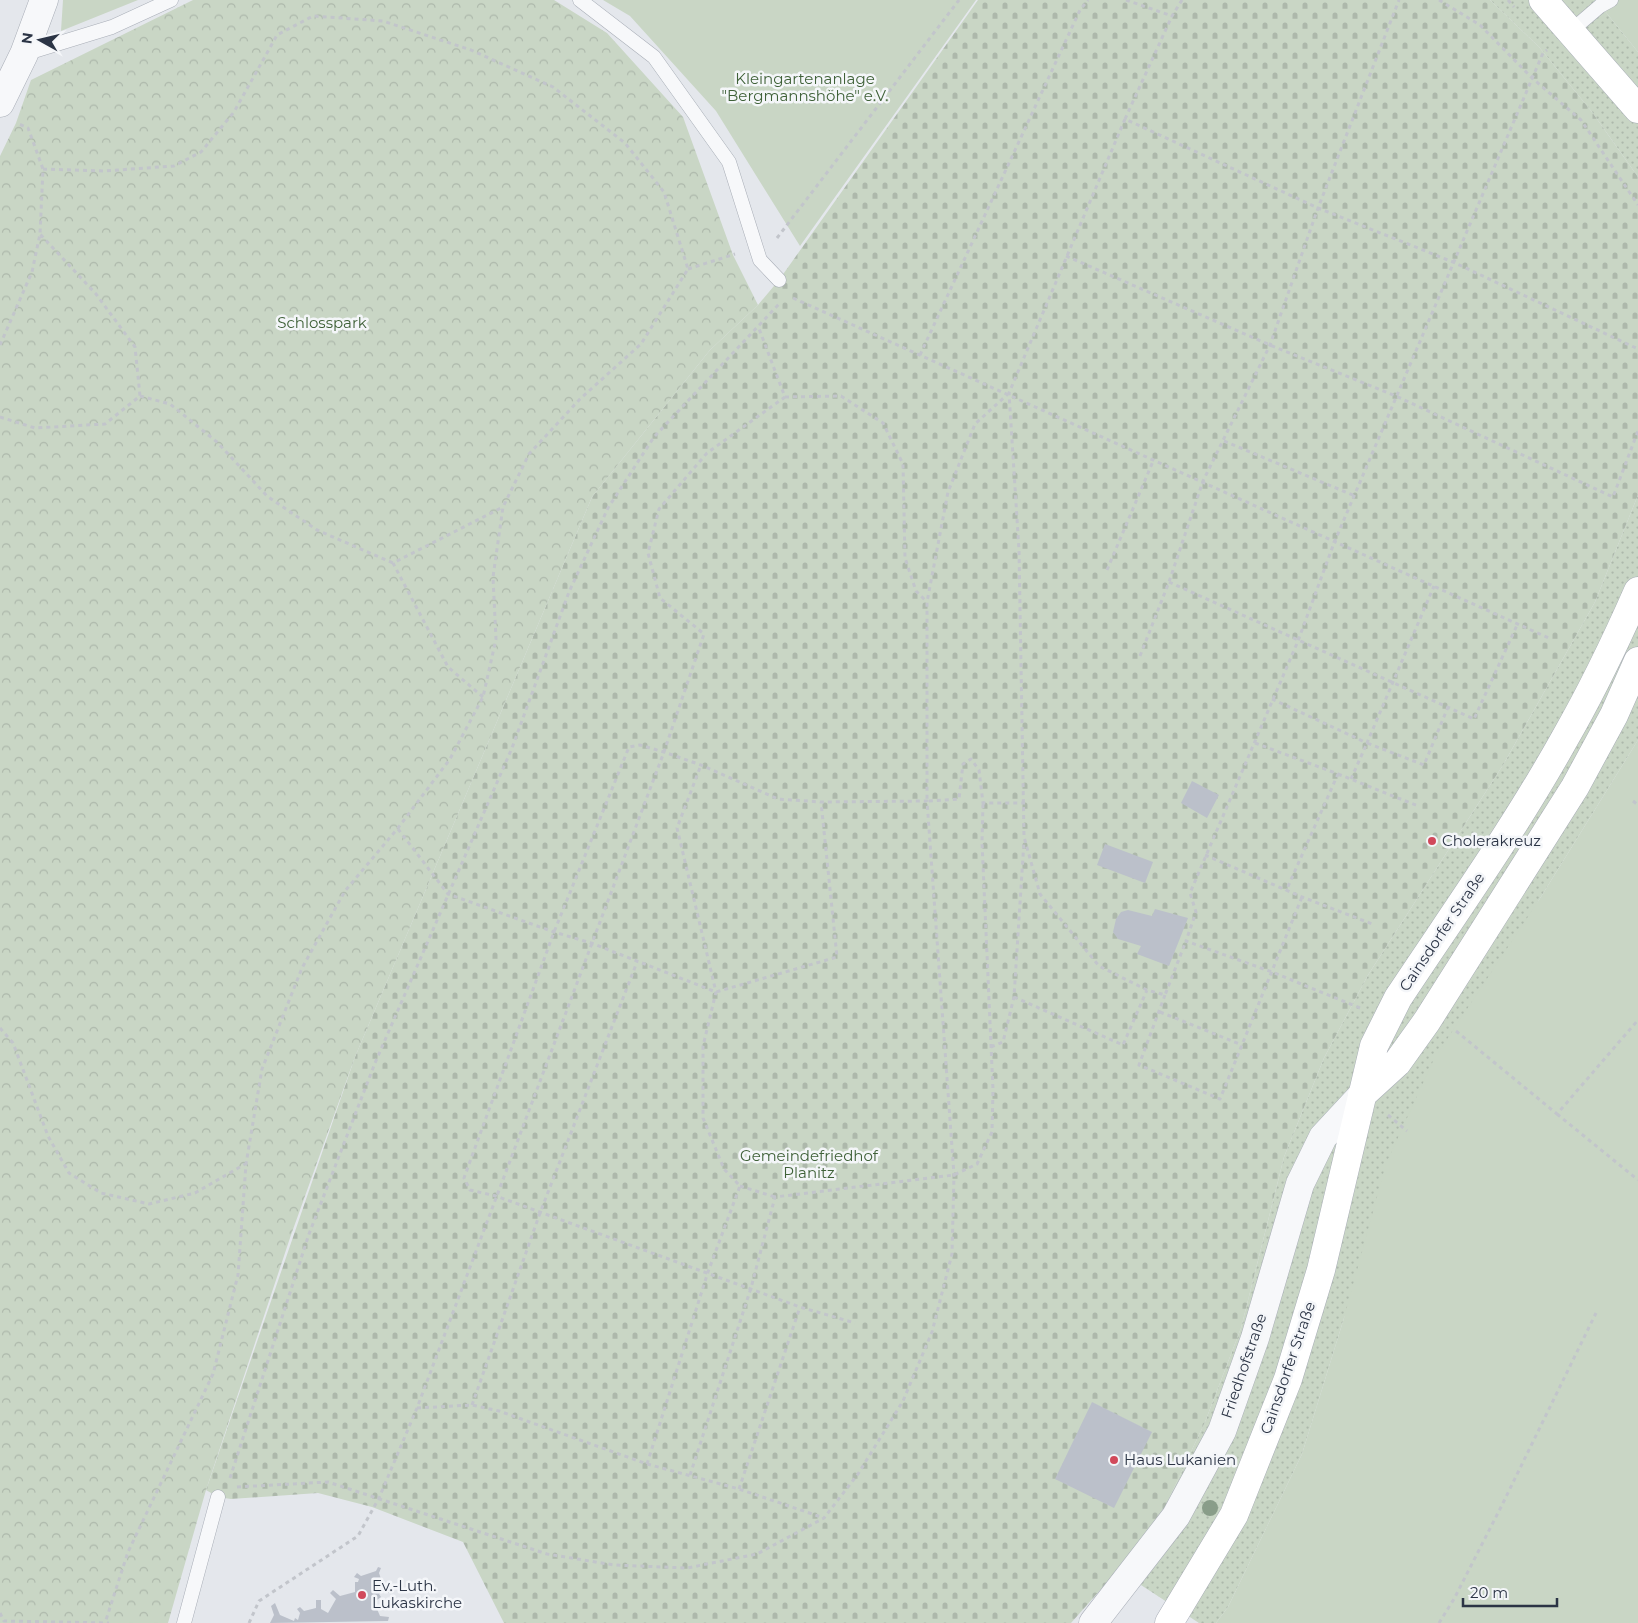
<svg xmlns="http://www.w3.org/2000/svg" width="1638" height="1623" font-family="Montserrat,sans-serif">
	<defs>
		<pattern id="grass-dots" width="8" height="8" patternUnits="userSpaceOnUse" patternTransform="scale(1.25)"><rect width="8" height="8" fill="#c9d6c5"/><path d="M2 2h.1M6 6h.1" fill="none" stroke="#adb8ab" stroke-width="1.8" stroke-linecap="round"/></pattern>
		<pattern id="cemetery-stones" width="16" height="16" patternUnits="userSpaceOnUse" patternTransform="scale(1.25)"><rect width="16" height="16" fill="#c9d6c5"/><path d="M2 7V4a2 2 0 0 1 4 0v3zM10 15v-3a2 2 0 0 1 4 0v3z" fill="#adb8ab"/></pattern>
		<pattern id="park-crowns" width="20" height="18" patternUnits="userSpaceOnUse" patternTransform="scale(1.25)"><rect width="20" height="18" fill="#c9d6c5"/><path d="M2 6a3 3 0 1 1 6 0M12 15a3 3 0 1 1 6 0" fill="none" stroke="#adb8ab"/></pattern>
	</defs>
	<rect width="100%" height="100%" fill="#e4e7ec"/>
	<path fill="url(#grass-dots)" d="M1490 0H1596L1638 52V177L1592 112 1539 47Z
		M1638 495V740L1539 900 1344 1318 1302 1454 1228 1607 1216 1623H1199L1118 1570 1165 1507 1205 1422 1241 1328 1284 1157 1324 1058 1368 975 1503 765 1595 602Z"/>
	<path fill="url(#cemetery-stones)" d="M978 0H1490L1539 47 1592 112 1638 177V495L1595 602 1503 765 1368 975 1324 1058 1284 1157 1241 1328 1205 1422 1165 1507 1118 1570 1071 1623H504L463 1542 372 1507 318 1493 231 1499 218 1497 206 1490 355 1057 592 497 710 350 758 305 779 280Z"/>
	<path fill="url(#park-crowns)" d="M193 0H554L607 33 683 117 733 255 758 305 710 350 592 497 355 1057 291 1235 206 1490 168 1623H0V156L16 123 31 80Z"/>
	<path fill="#c9d6c5" d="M63 0H138L61 31Z
		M603 0H976L800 246 716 111 630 16Z
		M1596 0H1638V52Z
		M1638 740V1623H1216L1228 1607 1302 1454 1344 1318 1386 1164 1434 1059 1539 900Z"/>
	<path fill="#bbc0ca" d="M1192 781 1219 795 1207 818 1181 803Z
		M1105 844 1153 862 1145 883 1097 865Z
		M1155 909 1188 918 1169 966 1137 954 1141 946 1118 939 1113 932 1116 919 1121 912 1128 910 1152 916Z
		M1092 1402 1152 1432 1114 1508 1055 1479Z
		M378 1567 381 1568 379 1573 384 1588H390L389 1593 382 1592 379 1594 381 1597 374 1602 380 1616 389 1617 388 1621 270 1623 274 1615 271 1606 275 1603 280 1615 294 1621 295 1618 298 1620 300 1613 297 1609 300 1607 304 1611 316 1608V1600H321V1609L328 1613 336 1599 330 1593 333 1590 340 1596 355 1592V1582H358L359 1579 354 1577 357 1573 361 1576 376 1571Z"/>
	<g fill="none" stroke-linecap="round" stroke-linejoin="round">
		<g stroke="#a9aeb7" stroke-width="15">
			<path id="lane" d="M580 0 654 57 729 162 760 260 779 280
				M1572 30 1600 6 1611 0
				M24 54 112 27 171 0
				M184 1623 218 1497"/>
		</g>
		<g stroke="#a9aeb7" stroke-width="29">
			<path id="street" d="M0 103 24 54 44 0
				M1093 1623 1176 1516 1222 1431 1255 1338 1300 1184 1323 1137 1362 1095"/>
		</g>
		<g stroke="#a9aeb7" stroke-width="29">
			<path id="secondary" d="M1543 0 1638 109
				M1362 1095 1397 1063 1427 1021 1575 787 1614 715 1638 661
				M1169 1623 1234 1515 1288 1379 1321 1270 1374 1046 1398 998C1455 912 1515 828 1565 738 1592 691 1616 641 1638 591"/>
		</g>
		<path stroke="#c2c5cb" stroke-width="3" stroke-dasharray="4 4" stroke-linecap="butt" d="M1126 0 1172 16
			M1182 0 1172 16 1125 119 1318 208 1453 262 1638 349
			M1439 0 1480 25 1532 78 1581 120 1638 205
			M1508 0 1514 7
			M1125 119 1009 393 1019 550 1024 837 1040 894 1099 966 1147 990 1165 995 1186 941
			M43 169 104 171 174 166 201 152 234 112 277 35 313 16 383 21 471 50 553 87 625 143 664 192 688 269 641 344 580 399 529 454 503 507 493 577 496 639 483 697 450 759 398 828 345 891 302 968 262 1069 246 1164 238 1275 213 1374 128 1552 105 1623
			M777 238 959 0
			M1066 256 1270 345 1398 397 1613 497 1638 431
			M688 269 735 254
			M793 298 1551 639
			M0 345 32 272 40 234 43 169 28 128 19 124
			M920 355 1080 10 1088 0
			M1009 393 975 424 948 492 927 602V801L959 799 963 764 971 759 979 770 983 803H1025
			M140 396 170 404 217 442 267 496 317 530 393 563
			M785 397 841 396 883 423 903 464 905 558 916 591 927 602
			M0 417 35 428 105 424 140 396 135 347 96 294 40 234
			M1224 441 1355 496
			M1107 570 1154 459
			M1169 582 1474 719 1518 623
			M1140 656 1169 582 1203 481 1270 345 1318 208 1399 0
			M483 697 448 667 393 563 503 507
			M1272 699 1367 743 1434 586
			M1255 743 1338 774 1286 891
			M1338 774 1418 806
			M1351 779 1367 743 1424 765 1448 707
			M1633 801 1638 805
			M398 829 448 894 554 932 591 943 716 992 837 957 821 802
			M1205 855 1302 897 1375 925
			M1165 995 1139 1065 1220 1099 1302 897
			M1014 997 1123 1045 1147 990
			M1360 1008 1272 972 1186 941 1196 912 1190 893 1298 641 1334 543 1543 53 1547 50
			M1160 1012 1242 1045
			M0 1028 13 1043 48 1136 69 1173 101 1193 149 1204 195 1193 245 1164
			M1456 1031 1557 1114 1638 1020
			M991 1047 1003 1042 1014 997 1024 841
			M1557 1114 1638 1180
			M1388 1115 1407 1131
			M740 1186 775 1197
			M472 1405 540 1213 637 962
			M417 1408 472 1405 499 1411 647 1464 739 1489 824 1518
			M647 1464 708 1272 740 1186 724 1169 703 1118V1046L716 992 677 828 701 765
			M690 1475 751 1288 775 1197 954 1175 977 1164 992 1132 993 1090 982 842 983 803
			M230 1478 309 1234 375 1063 512 748 569 592 608 508 654 437 779 304
			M237 1487 328 1482 547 1554 614 1565 687 1568 757 1554 824 1518 858 1474 903 1401 932 1332 952 1254 954 1175 927 801 821 802 778 799 701 765 664 752 640 745 629 747 554 932 464 1178 470 1190 496 1196 800 1307 855 1323
			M739 1489 800 1307
			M0 1613 4 1621 109 1623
			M249 1623 259 1601 358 1536 379 1498 417 1408 664 752 704 634 660 598 648 553 659 509 707 453 785 397 758 326
			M1439 1623 1454 1599 1502 1505 1596 1313"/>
		<use href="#lane" stroke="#f7f8fa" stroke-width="14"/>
		<use href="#street" stroke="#f7f8fa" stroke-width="28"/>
		<use href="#secondary" stroke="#fff" stroke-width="28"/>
	</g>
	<circle fill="#899d89" cx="1210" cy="1508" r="8"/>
	<g fill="#d1495b" stroke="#f4f6f9" stroke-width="2">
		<circle cx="1432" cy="841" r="5"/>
		<circle cx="1114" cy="1460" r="5"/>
		<circle cx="362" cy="1595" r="5"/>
	</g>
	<g text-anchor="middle" stroke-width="5" stroke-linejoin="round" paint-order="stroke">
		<g font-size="15" fill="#3f6138" stroke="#f4f6f9">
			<text x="805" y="84">Kleingartenanlage<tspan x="805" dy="17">"Bergmannshöhe" e.V.</tspan></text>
			<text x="322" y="328">Schlosspark</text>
			<text x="809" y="1161">Gemeindefriedhof<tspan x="809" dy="17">Planitz</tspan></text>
		</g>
		<g font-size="15" fill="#2b3445" stroke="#f4f6f9" text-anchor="start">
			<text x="1442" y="846">Cholerakreuz</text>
			<text x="1124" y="1465">Haus Lukanien</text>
			<text x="372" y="1591">Ev.-Luth.<tspan x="372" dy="17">Lukaskirche</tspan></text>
		</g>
		<g font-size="15" fill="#2b3445" stroke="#f4f6f9">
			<text transform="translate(1442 932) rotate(-56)" y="5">Cainsdorfer Straße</text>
			<text transform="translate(1244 1366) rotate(-71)" y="5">Friedhofstraße</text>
			<text transform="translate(1288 1368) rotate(-71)" y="5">Cainsdorfer Straße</text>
		</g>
	</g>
	<g transform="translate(40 40) rotate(278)" stroke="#f4f6f9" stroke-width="4" paint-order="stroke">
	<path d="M0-4L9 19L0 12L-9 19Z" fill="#2b3445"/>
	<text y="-8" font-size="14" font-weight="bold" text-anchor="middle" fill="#2b3445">N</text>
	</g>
	<path d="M1463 1598v8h94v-8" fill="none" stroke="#2b3445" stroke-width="2.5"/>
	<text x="1470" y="1598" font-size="15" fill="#2b3445" stroke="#f4f6f9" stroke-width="4" paint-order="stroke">20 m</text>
</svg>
